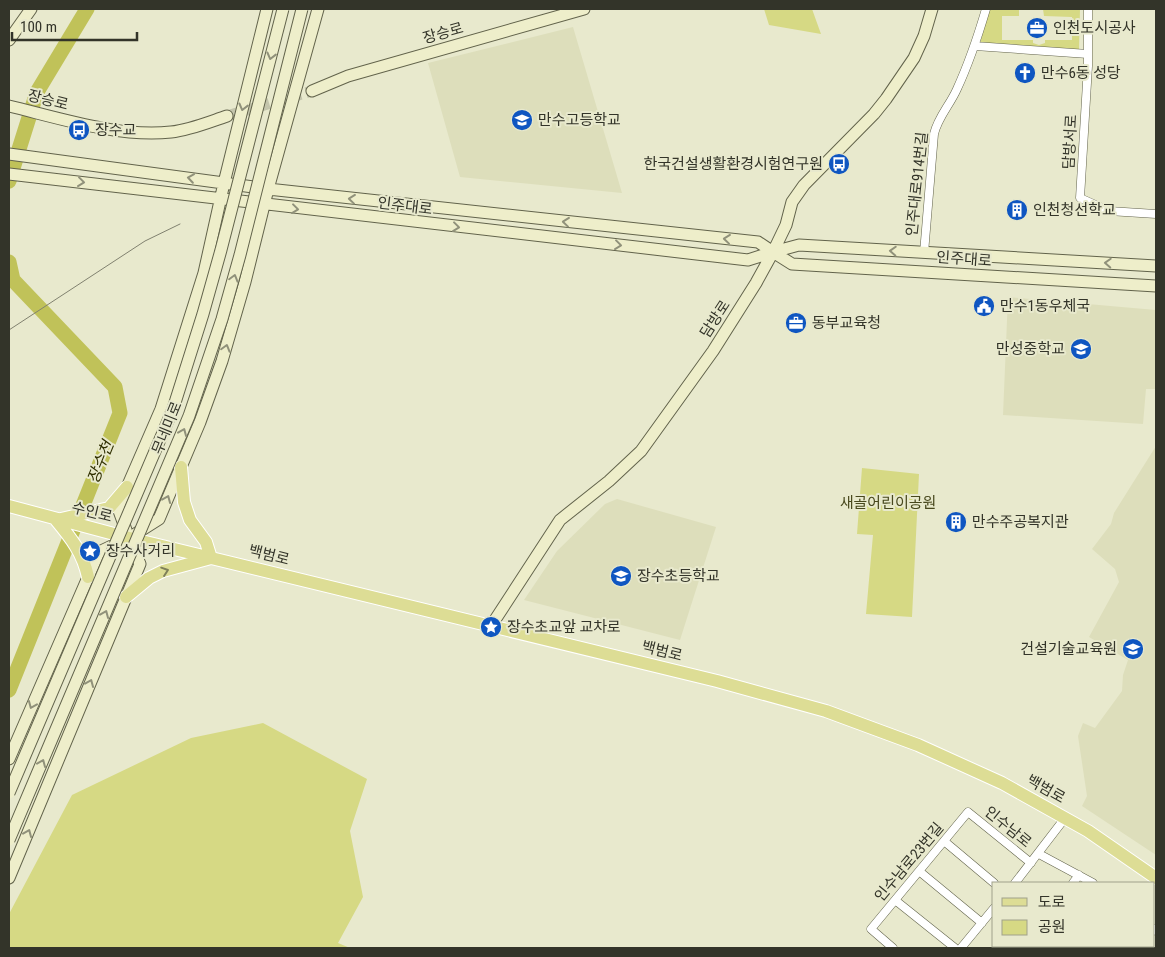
<svg xmlns="http://www.w3.org/2000/svg" width="1165" height="957" font-family="'Roboto Condensed','Noto Sans KR',sans-serif">
	<rect width="100%" height="100%" fill="#e8e9cd"/>
	<path fill="#dddebb" d="M573 27 622 193 460 177 428 63Z
		M1008 297 1156 310V389H1146L1143 424 1003 415Z
		M1156 446V855L1082 806 1087 796 1078 736 1083 723 1095 728 1122 691 1123 675 1128 660 1089 637 1119 582 1115 569 1092 549 1111 524 1114 513Z
		M617 499 716 527 680 640 524 600 557 551 605 504Z"/>
	<path fill="#d6d984" d="M764 9H812L821 34 769 25Z
		M987 9H1019V16H1002V40H1033V43L1039 45 1045 43V40H1072V17L1044 16 1043 9H1080L1079 50 980 45Z
		M862 468 919 474 912 617 866 614 873 535 857 534Z
		M263 723 367 779 350 831 363 897 338 943 350 948H9V914L72 795 191 738Z"/>
	<g fill="none" stroke-linecap="round" stroke-linejoin="round">
		<path stroke="#c0c259" stroke-width="15" d="M9 181 37 92 87 9
			M9 262 13 280 115 387 120 413 9 690"/>
		<path stroke="#c4c5ac" stroke-width="11" stroke-dasharray="11 5.5" stroke-linecap="butt" d="M227 116 312 91"/>
		<g stroke="#62634b" stroke-width="9">
			<path id="street" d="M1088 9V66L1080 198 1109 211 1156 214
				M975 46 1088 54
				M924 253 934 134C938 117 950 105 957 89 969 63 978 36 986 9
				M944 841 994 883
				M1039 854 1093 883
				M919 871 982 923
				M1015 883 1065 818
				M1073 883 1079 875
				M895 900 955 948
				M1154 929 1156 931
				M893 948 871 929 968 812 1031 863
				M961 948 994 908
				M1020 948 1022 946
				M1075 948 1077 946
				M1129 948 1131 946"/>
		</g>
		<g stroke="#62634b" stroke-width="13">
			<path id="secondary" d="M9 40 31 9
				M312 91 348 76 584 9
				M9 106C59 118 120 138 171 132 190 130 209 122 227 116
				M9 154 268 189 758 242 773 252 799 245 1156 266
				M9 174 748 260 773 252 792 264 1156 286
				M126 530 118 508 161 409 204 273 224 183 267 9
				M491 626 560 520 609 481 641 451 713 351 756 283 773 252 786 225 792 202 804 185 874 114 886 99 914 58 924 36 932 9
				M9 759 99 552 122 541
				M9 878 140 564 129 538 159 519 200 422 222 361 245 282 268 189 318 9"/>
		</g>
		<g stroke="#fff" stroke-width="14">
			<path id="primary" d="M9 506 129 538 717 681 826 711 918 745 1002 783 1088 831 1156 878
				M61 519 109 508 127 487
				M56 520C71 538 83 553 88 577
				M126 597 149 578 163 571 211 558 206 542 190 520 184 502 181 467"/>
		</g>
		<use href="#street" stroke="#fff" stroke-width="8"/>
		<use href="#secondary" stroke="#eeeeca" stroke-width="11"/>
		<use href="#primary" stroke="#dddd95" stroke-width="12"/>
		<path stroke="#80816f" stroke-width="1" d="M9 330 145 241 180 224"/>
		<g stroke="#62634b" stroke-width="13" stroke-linecap="butt">
			<path id="secondary-bridge" d="M9 793 173 409 203 314 221 250 283 9
				M9 840 189 416 222 319 240 255 302 9"/>
		</g>
		<use href="#secondary-bridge" stroke="#eeeeca" stroke-width="11"/>
	</g>
	<defs><path id="oneway-chevron" d="M-2-3.5L2.5 0L-2 3.5" fill="none" stroke-width="1.6" stroke-linecap="round" stroke-linejoin="round" transform="scale(1.25)"/></defs>
	<g stroke="#90917a">
		<use href="#oneway-chevron" transform="translate(271 56) rotate(104)"/>
		<use href="#oneway-chevron" transform="translate(243 107) rotate(104)"/>
		<use href="#oneway-chevron" transform="translate(191 178) rotate(-172)"/>
		<use href="#oneway-chevron" transform="translate(81 182) rotate(7)"/>
		<use href="#oneway-chevron" transform="translate(352 199) rotate(-174)"/>
		<use href="#oneway-chevron" transform="translate(295 209) rotate(7)"/>
		<use href="#oneway-chevron" transform="translate(566 222) rotate(-174)"/>
		<use href="#oneway-chevron" transform="translate(456 227) rotate(7)"/>
		<use href="#oneway-chevron" transform="translate(727 239) rotate(-174)"/>
		<use href="#oneway-chevron" transform="translate(618 245) rotate(7)"/>
		<use href="#oneway-chevron" transform="translate(893 251) rotate(-177)"/>
		<use href="#oneway-chevron" transform="translate(1108 263) rotate(-177)"/>
		<use href="#oneway-chevron" transform="translate(234 278) rotate(-74)"/>
		<use href="#oneway-chevron" transform="translate(226 348) rotate(-74)"/>
		<use href="#oneway-chevron" transform="translate(183 432) rotate(-67)"/>
		<use href="#oneway-chevron" transform="translate(167 499) rotate(-67)"/>
		<use href="#oneway-chevron" transform="translate(105 614) rotate(-67)"/>
		<use href="#oneway-chevron" transform="translate(90 683) rotate(-67)"/>
		<use href="#oneway-chevron" transform="translate(32 705) rotate(113)"/>
		<use href="#oneway-chevron" transform="translate(42 763) rotate(-67)"/>
		<use href="#oneway-chevron" transform="translate(28 833) rotate(-67)"/>
	</g>
	<use stroke="#7f805a" href="#oneway-chevron" transform="translate(165 571) rotate(-19)"/>
	<defs>
		<g id="office-disc" transform="scale(1.125)"><circle r="9.5" fill="#0f56c1" stroke="#e8e9cd"/><path d="M-6-3h4V-5.5h4V-3h4V5H-6ZM-1-4.5V-3h2v-1.5ZM-6 0V1H6V0Z" fill="#fff"/></g>
		<g id="church-disc" transform="scale(1.125)"><circle r="9.5" fill="#0f56c1" stroke="#e8e9cd"/><path d="M-1.2-6h2.4v3.5h3.3v2.4h-3.3V6h-2.4V-.1h-3.3v-2.4h3.3Z" fill="#fff"/></g>
		<g id="school-disc" transform="scale(1.125)"><circle r="9.5" fill="#0f56c1" stroke="#e8e9cd"/><path d="M0-5L7-2L0 1L-7-2ZM-4 1L0 2.5L4 1V4Q0 6-4 4Z" fill="#fff"/></g>
		<g id="bus-disc" transform="scale(1.125)"><circle r="9.5" fill="#0f56c1" stroke="#e8e9cd"/><path d="M-5-6H5V4H4V6H2V4H-2V6H-4V4H-5ZM-3.5-4V0h7V-4ZM-3.5 1.2v1.5H-2V1.2ZM2 1.2v1.5H3.5V1.2Z" fill="#fff"/></g>
		<g id="building-disc" transform="scale(1.125)"><circle r="9.5" fill="#0f56c1" stroke="#e8e9cd"/><path d="M-4-6H4V6H1V3H-1V6H-4ZM-2.5-4.3h1.7v1.8h-1.7ZM.8-4.3h1.7v1.8H.8ZM-2.5-1h1.7V.8h-1.7ZM.8-1h1.7V.8H.8Z" fill="#fff"/></g>
		<g id="civic-disc" transform="scale(1.125)"><circle r="9.5" fill="#0f56c1" stroke="#e8e9cd"/><path d="M-.6-6.5H3V-4.5H.6V-3L4-1V1h2V6H-6V1h2V-1L-.6-3ZM-1.2 2.5V6h2.4V2.5Z" fill="#fff"/></g>
		<g id="sight-disc" transform="scale(1.125)"><circle r="9.5" fill="#0f56c1" stroke="#e8e9cd"/><path d="M0-6L1.8-2.2L6-1.7L2.9 1.2L3.7 5.4L0 3.3L-3.7 5.4L-2.9 1.2L-6-1.7L-1.8-2.2Z" fill="#fff"/></g>
	</defs>
	<g fill-rule="evenodd">
		<use href="#office-disc" x="1037" y="28"/>
		<use href="#church-disc" x="1025" y="73"/>
		<use href="#school-disc" x="522" y="120"/>
		<use href="#bus-disc" x="79" y="130"/>
		<use href="#bus-disc" x="839" y="164"/>
		<use href="#building-disc" x="1017" y="210"/>
		<use href="#civic-disc" x="984" y="306"/>
		<use href="#office-disc" x="796" y="323"/>
		<use href="#school-disc" x="1081" y="349"/>
		<use href="#building-disc" x="956" y="522"/>
		<use href="#sight-disc" x="90" y="551"/>
		<use href="#school-disc" x="621" y="576"/>
		<use href="#sight-disc" x="491" y="627"/>
		<use href="#school-disc" x="1133" y="649"/>
	</g>
	<g text-anchor="middle" stroke-width="4" stroke-linejoin="round" paint-order="stroke">
		<g font-size="15" fill="#333429" stroke="#e8e9cd" text-anchor="start">
			<text x="1053" y="33">인천도시공사</text>
			<text x="1041" y="78">만수6동 성당</text>
			<text x="538" y="125">만수고등학교</text>
			<text x="95" y="135">장수교</text>
			<text x="823" y="169" text-anchor="end">한국건설생활환경시험연구원</text>
			<text x="1033" y="215">인천청선학교</text>
			<text x="1000" y="311">만수1동우체국</text>
			<text x="812" y="328">동부교육청</text>
			<text x="1065" y="354" text-anchor="end">만성중학교</text>
			<text x="972" y="527">만수주공복지관</text>
			<text x="106" y="556">장수사거리</text>
			<text x="637" y="581">장수초등학교</text>
			<text x="507" y="632">장수초교앞 교차로</text>
			<text x="1117" y="654" text-anchor="end">건설기술교육원</text>
		</g>
		<g font-size="15" fill="#333429" stroke="#e8e9cd">
			<text transform="translate(443 33) rotate(-16)" y="5">장승로</text>
			<text transform="translate(48 100) rotate(14)" y="5">장승로</text>
			<text transform="translate(1070 142) rotate(-87)" y="5">담방서로</text>
			<text transform="translate(917 184) rotate(-84)" y="5">인주대로914번길</text>
			<text transform="translate(405 206) rotate(7)" y="5">인주대로</text>
			<text transform="translate(964 259) rotate(4)" y="5">인주대로</text>
			<text transform="translate(715 319) rotate(-57)" y="5">담방로</text>
			<text transform="translate(167 428) rotate(-68)" y="5">무네미로</text>
			<text transform="translate(92 512) rotate(14)" y="5">수인로</text>
			<text transform="translate(269 555) rotate(14)" y="5">백범로</text>
			<text transform="translate(662 651) rotate(14)" y="5">백범로</text>
			<text transform="translate(1046 789) rotate(29)" y="5">백범로</text>
			<text transform="translate(1008 827) rotate(39)" y="5">인수남로</text>
			<text transform="translate(909 862) rotate(-50)" y="5">인수남로23번길</text>
		</g>
		<g font-size="15" fill="#48481d" stroke="#e8e9cd">
			<text x="888" y="508">새골어린이공원</text>
		</g>
		<g font-size="16" font-style="italic" fill="#2f2f01" stroke="#e8e9cd">
			<text transform="translate(100 462) rotate(-68)" y="6">장수천</text>
		</g>
	</g>
	<rect width="1165" height="957" fill="none" stroke="#333429" stroke-width="20"/>
	<rect x="992" y="882" width="162" height="65" fill="#e8e9cd" stroke="#a0a18b"/>
	<rect x="1002" y="898" width="25" height="8" fill="#dddd95" stroke="#a0a18b"/>
	<text x="1038" y="907" font-size="15" fill="#333429">도로</text>
	<rect x="1002" y="920" width="25" height="15" fill="#d6d984" stroke="#a0a18b"/>
	<text x="1038" y="932" font-size="15" fill="#333429">공원</text>
	<path d="M12 32v8h125v-8" fill="none" stroke="#333429" stroke-width="2.5"/>
	<text x="20" y="32" font-size="15" fill="#333429" stroke="#e8e9cd" stroke-width="4" paint-order="stroke">100 m</text>
</svg>
